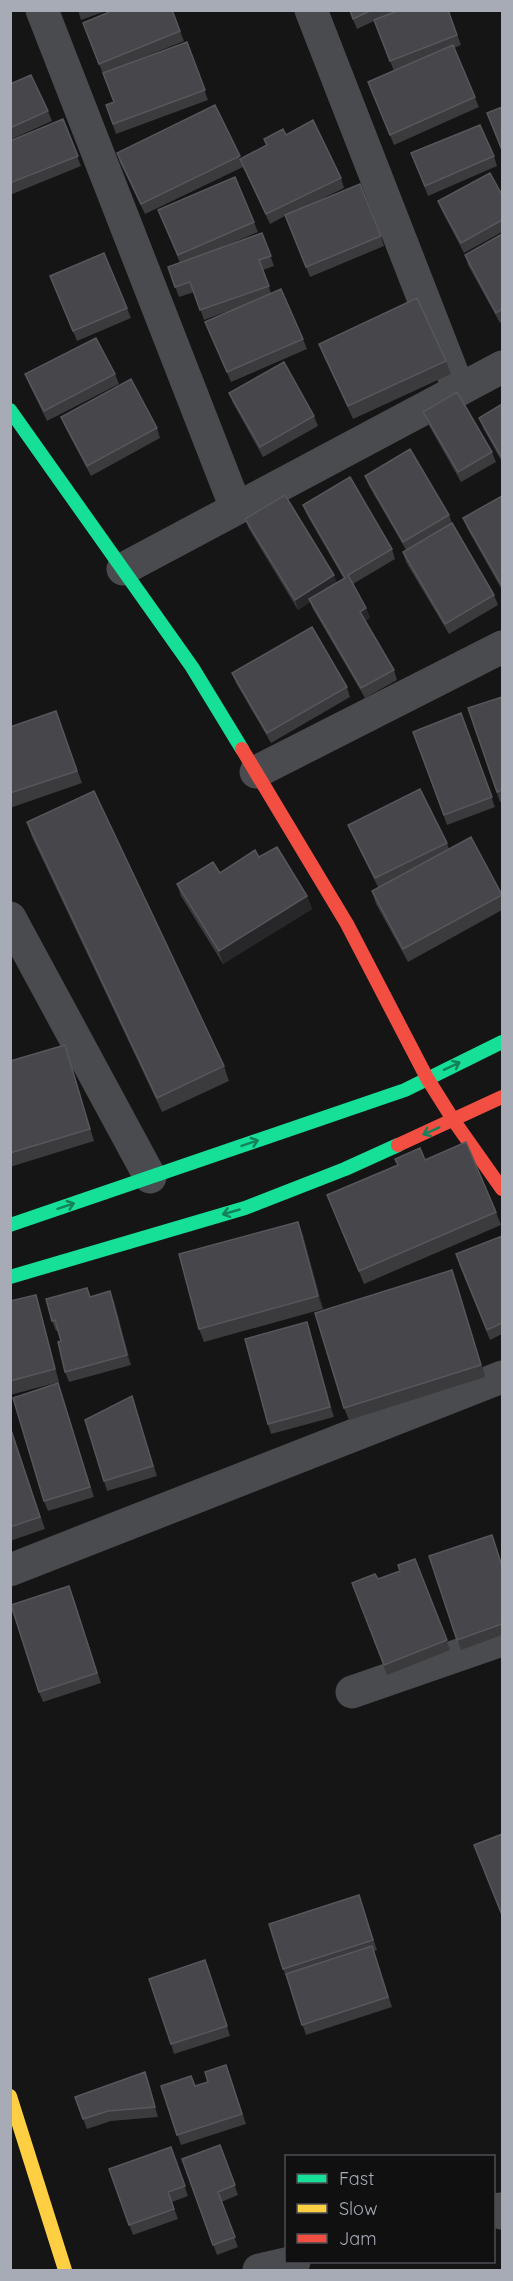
<svg xmlns="http://www.w3.org/2000/svg" width="513" height="2281" font-family="Quicksand,sans-serif">
	<rect width="100%" height="100%" fill="#151516"/>
	<g fill="none" stroke-linecap="round" stroke-linejoin="round">
		<path stroke="#4a4b4e" stroke-width="33" d="M42 10 236 508
			M311 10 459 390
			M123 569 502 367
			M256 772 502 647
			M10 918 150 1177
			M10 1570 502 1377
			M352 1692 502 1640
			M494 2211 500 2209 502 2213
			M259 2270 294 2262"/>
		<path stroke="#16e098" stroke-width="14" d="M10 410 192 667 242 749
			M10 1225 405 1090 502 1042
			M10 1277 245 1208 345 1169 398 1145"/>
		<path stroke="#ffcf43" stroke-width="14" d="M10 2096 65 2270"/>
		<path stroke="#f24e42" stroke-width="14" d="M242 749 347 924 427 1078 454 1121 502 1189
			M398 1145 502 1097"/>
	</g>
	<path fill="#3b3b3e" d="M78 10H109L81 20Z
		M172 10 184 41 119 67 187 42 208 100 116 134 106 105 114 102 83 23Z
		M349 10H448L461 45 454 48 479 107 394 145 368 82 394 71 374 21 357 29Z
		M10 84 48 111 52 121 10 140Z
		M215 105 240 159 266 146 264 139 286 135 341 178 344 188 299 210 381 236 384 246 310 277 285 216 270 224 243 167 145 214 120 163 117 153Z
		M63 119 81 166 10 195V141Z
		M411 153 494 156 497 166 428 196Z
		M502 195V232L464 253 442 211 438 201Z
		M158 210 254 222 258 232 223 247 262 233 274 266 263 270 271 293 303 339 307 349 231 382 205 322 234 309 204 320 194 292 179 297 168 267 180 263Z
		M502 234V322L500 323 468 265 465 255Z
		M54 286 127 308 131 318 77 341Z
		M319 344 446 361 451 374 353 419 324 357Z
		M25 374H115L119 384 47 421 29 384Z
		M229 393 314 416 318 426 263 457 233 403Z
		M502 404V462L483 428 479 418Z
		M423 412 492 452 496 462 461 482 427 422Z
		M61 417 157 428 160 438 91 476 65 427Z
		M365 476 449 515 452 523 494 595 498 605 449 634 406 562 403 552 406 550 369 486Z
		M502 496V590L467 528 463 518Z
		M303 505 392 549 395 559 353 584 366 608 370 618 365 621 394 670 397 680 365 698 313 609 310 602 298 610 249 529 245 519 337 583 344 579 307 515Z
		M232 673 347 687 350 697 271 743 236 683Z
		M502 697V801L500 802 468 708Z
		M56 711 82 783 10 808V727Z
		M461 713 495 807 447 825 413 732Z
		M27 822 224 1066 229 1081 162 1112 32 837Z
		M348 825 447 843 449 849 502 895V910L408 962 376 904 372 891 378 887 352 835Z
		M259 857 307 896 312 909 223 964 181 896 177 884 220 873Z
		M65 1045 94 1141 10 1167V1061Z
		M425 1160 496 1212 501 1225 364 1284 327 1195Z
		M298 1222 303 1235 323 1309 204 1342 199 1329Z
		M502 1236V1334L490 1340 459 1264Z
		M457 1283 485 1377 349 1420 344 1408Z
		M36 1295 40 1308 59 1382 10 1395V1301Z
		M90 1297 114 1301 131 1365 69 1382 65 1372 61 1341 58 1330 56 1331 52 1321Z
		M310 1332 334 1417 271 1434 268 1424Z
		M58 1383 94 1497 48 1511 44 1501Z
		M135 1406 157 1476 107 1491 104 1481Z
		M10 1426 45 1529 10 1541Z
		M429 1556 502 1566V1635L461 1650Z
		M415 1559 450 1650 387 1675 352 1583 378 1579 400 1571Z
		M73 1596 101 1683 43 1702 39 1692Z
		M362 1905 377 1950 374 1951 392 2007 306 2035 287 1979 283 1969Z
		M209 1970 230 2036 174 2054 171 2044Z
		M145 2072 158 2117 111 2121 87 2129 75 2097Z
		M230 2075 246 2124 181 2145 161 2086H195Z
		M220 2145 238 2195 221 2202 238 2247 217 2255 182 2159Z
		M171 2147 188 2196 172 2202 178 2219 133 2235 109 2169Z"/>
	<path fill="#272729" d="M334 575 338 585 309 599 310 602 298 610 295 600Z
		M366 608 370 618 364 622 360 612Z
		M307 896 312 909 223 964 219 951Z
		M298 1222 303 1235 323 1309 318 1296Z
		M452 1270 457 1283 485 1377 481 1365Z
		M110 1291 114 1301 131 1365 127 1355Z
		M36 1295 40 1308 59 1382 55 1369Z
		M307 1322 310 1332 334 1417 330 1407Z
		M145 2072 149 2082 158 2117 155 2107Z"/>
	<path fill="#47474b" stroke="#56575c" stroke-width="1.5" d="M114 10H172L180 31 99 64 83 23Z
		M350 10H372L353 19Z
		M400 10H448L457 35 390 61 374 20Z
		M187 42 205 90 113 124 106 105 114 102 103 73Z
		M453 45 475 97 390 135 368 82Z
		M31 75 48 111 10 128V84Z
		M215 105 240 156 141 204 117 153Z
		M502 107V150L487 113Z
		M63 119 78 156 10 183V141Z
		M313 120 341 178 266 214 240 159 267 145 264 139 283 129 286 135Z
		M480 125 494 156 425 186 411 153Z
		M490 173 502 195V220L461 243 438 201Z
		M235 177 254 222 178 255 158 210Z
		M360 184 381 236 306 267 285 215Z
		M262 233 271 256 259 260 269 286 200 310 190 282 175 287 168 267Z
		M502 234V309L496 313 465 255Z
		M104 253 127 308 73 331 50 276Z
		M281 289 303 339 227 372 205 322Z
		M417 298 446 361 348 406 319 344Z
		M96 338 115 374 44 411 25 374Z
		M284 362 314 416 260 447 229 393Z
		M131 379 157 428 87 466 61 417Z
		M457 392 492 452 458 472 423 412Z
		M502 404V458L479 418Z
		M410 449 449 515 403 542 365 476Z
		M350 477 392 549 348 575 366 608 360 612 394 670 361 688 309 599 345 578 303 505Z
		M285 495 334 575 295 600 245 519Z
		M502 496V586L463 518Z
		M452 523 494 595 445 624 403 552Z
		M312 627 347 687 267 733 232 673Z
		M502 697V790L497 792 468 708Z
		M56 711 77 771 10 793V727Z
		M461 713 492 797 444 815 413 732Z
		M420 789 447 843 375 878 348 825Z
		M94 791 224 1066 157 1098 27 822Z
		M471 837 502 895 403 949 372 891Z
		M277 847 307 896 219 951 177 884 213 862 220 873 255 850 259 857Z
		M65 1045 90 1129 10 1153V1061Z
		M466 1142 496 1212 359 1271 327 1195 398 1165 395 1159 420 1148 425 1160Z
		M298 1222 318 1296 199 1329 179 1254Z
		M502 1236V1323L487 1330 456 1254Z
		M452 1270 481 1365 344 1408 315 1313Z
		M87 1288 90 1297 110 1291 127 1355 65 1372 58 1342 61 1341 55 1320 52 1321 46 1299Z
		M36 1295 55 1369 10 1381V1301Z
		M307 1322 330 1407 268 1424 245 1339Z
		M58 1383 90 1487 44 1501 13 1398Z
		M132 1396 153 1466 104 1481 85 1420Z
		M10 1427 40 1517 10 1527Z
		M492 1535 502 1566V1624L457 1640 429 1556Z
		M415 1559 447 1640 384 1665 352 1583 375 1574 378 1579 400 1571 398 1565Z
		M69 1586 97 1673 39 1692 11 1605Z
		M502 1834V1915L474 1845Z
		M359 1895 373 1940 283 1969 269 1924Z
		M372 1946 388 1997 302 2025 286 1974Z
		M205 1960 227 2026 171 2044 149 1979Z
		M226 2065 242 2114 177 2135 161 2086 191 2076 195 2086 208 2082 205 2072Z
		M145 2072 155 2107 108 2111 83 2119 75 2097Z
		M220 2145 235 2185 218 2192 235 2237 213 2245 182 2159Z
		M171 2147 185 2186 168 2192 174 2209 129 2225 109 2169Z"/>
	<defs><path id="oneway-shaft" d="M-6 0H5M1.5-3L5.5 0L1.5 3" fill="none" stroke-width="1.6" stroke-linecap="round" stroke-linejoin="round" transform="scale(1.5)"/></defs>
	<g stroke="#13825b">
		<use href="#oneway-shaft" transform="translate(452 1066) rotate(-25)"/>
		<use href="#oneway-shaft" transform="translate(431 1131) rotate(156)"/>
		<use href="#oneway-shaft" transform="translate(250 1143) rotate(-19)"/>
		<use href="#oneway-shaft" transform="translate(66 1206) rotate(-19)"/>
		<use href="#oneway-shaft" transform="translate(231 1212) rotate(164)"/>
	</g>
	<rect width="513" height="2281" fill="none" stroke="#a7abb6" stroke-width="24"/>
	<rect x="285" y="2155" width="210" height="108" fill="#101011" stroke="#4c4e53" stroke-width="1.5"/>
	<rect x="297" y="2174" width="30" height="9" fill="#16e098" stroke="#4c4e53" stroke-width="1.5"/>
	<text x="339" y="2185" font-size="18" fill="#a7abb6">Fast</text>
	<rect x="297" y="2204" width="30" height="9" fill="#ffcf43" stroke="#4c4e53" stroke-width="1.5"/>
	<text x="339" y="2215" font-size="18" fill="#a7abb6">Slow</text>
	<rect x="297" y="2234" width="30" height="9" fill="#f24e42" stroke="#4c4e53" stroke-width="1.5"/>
	<text x="339" y="2245" font-size="18" fill="#a7abb6">Jam</text>
</svg>
